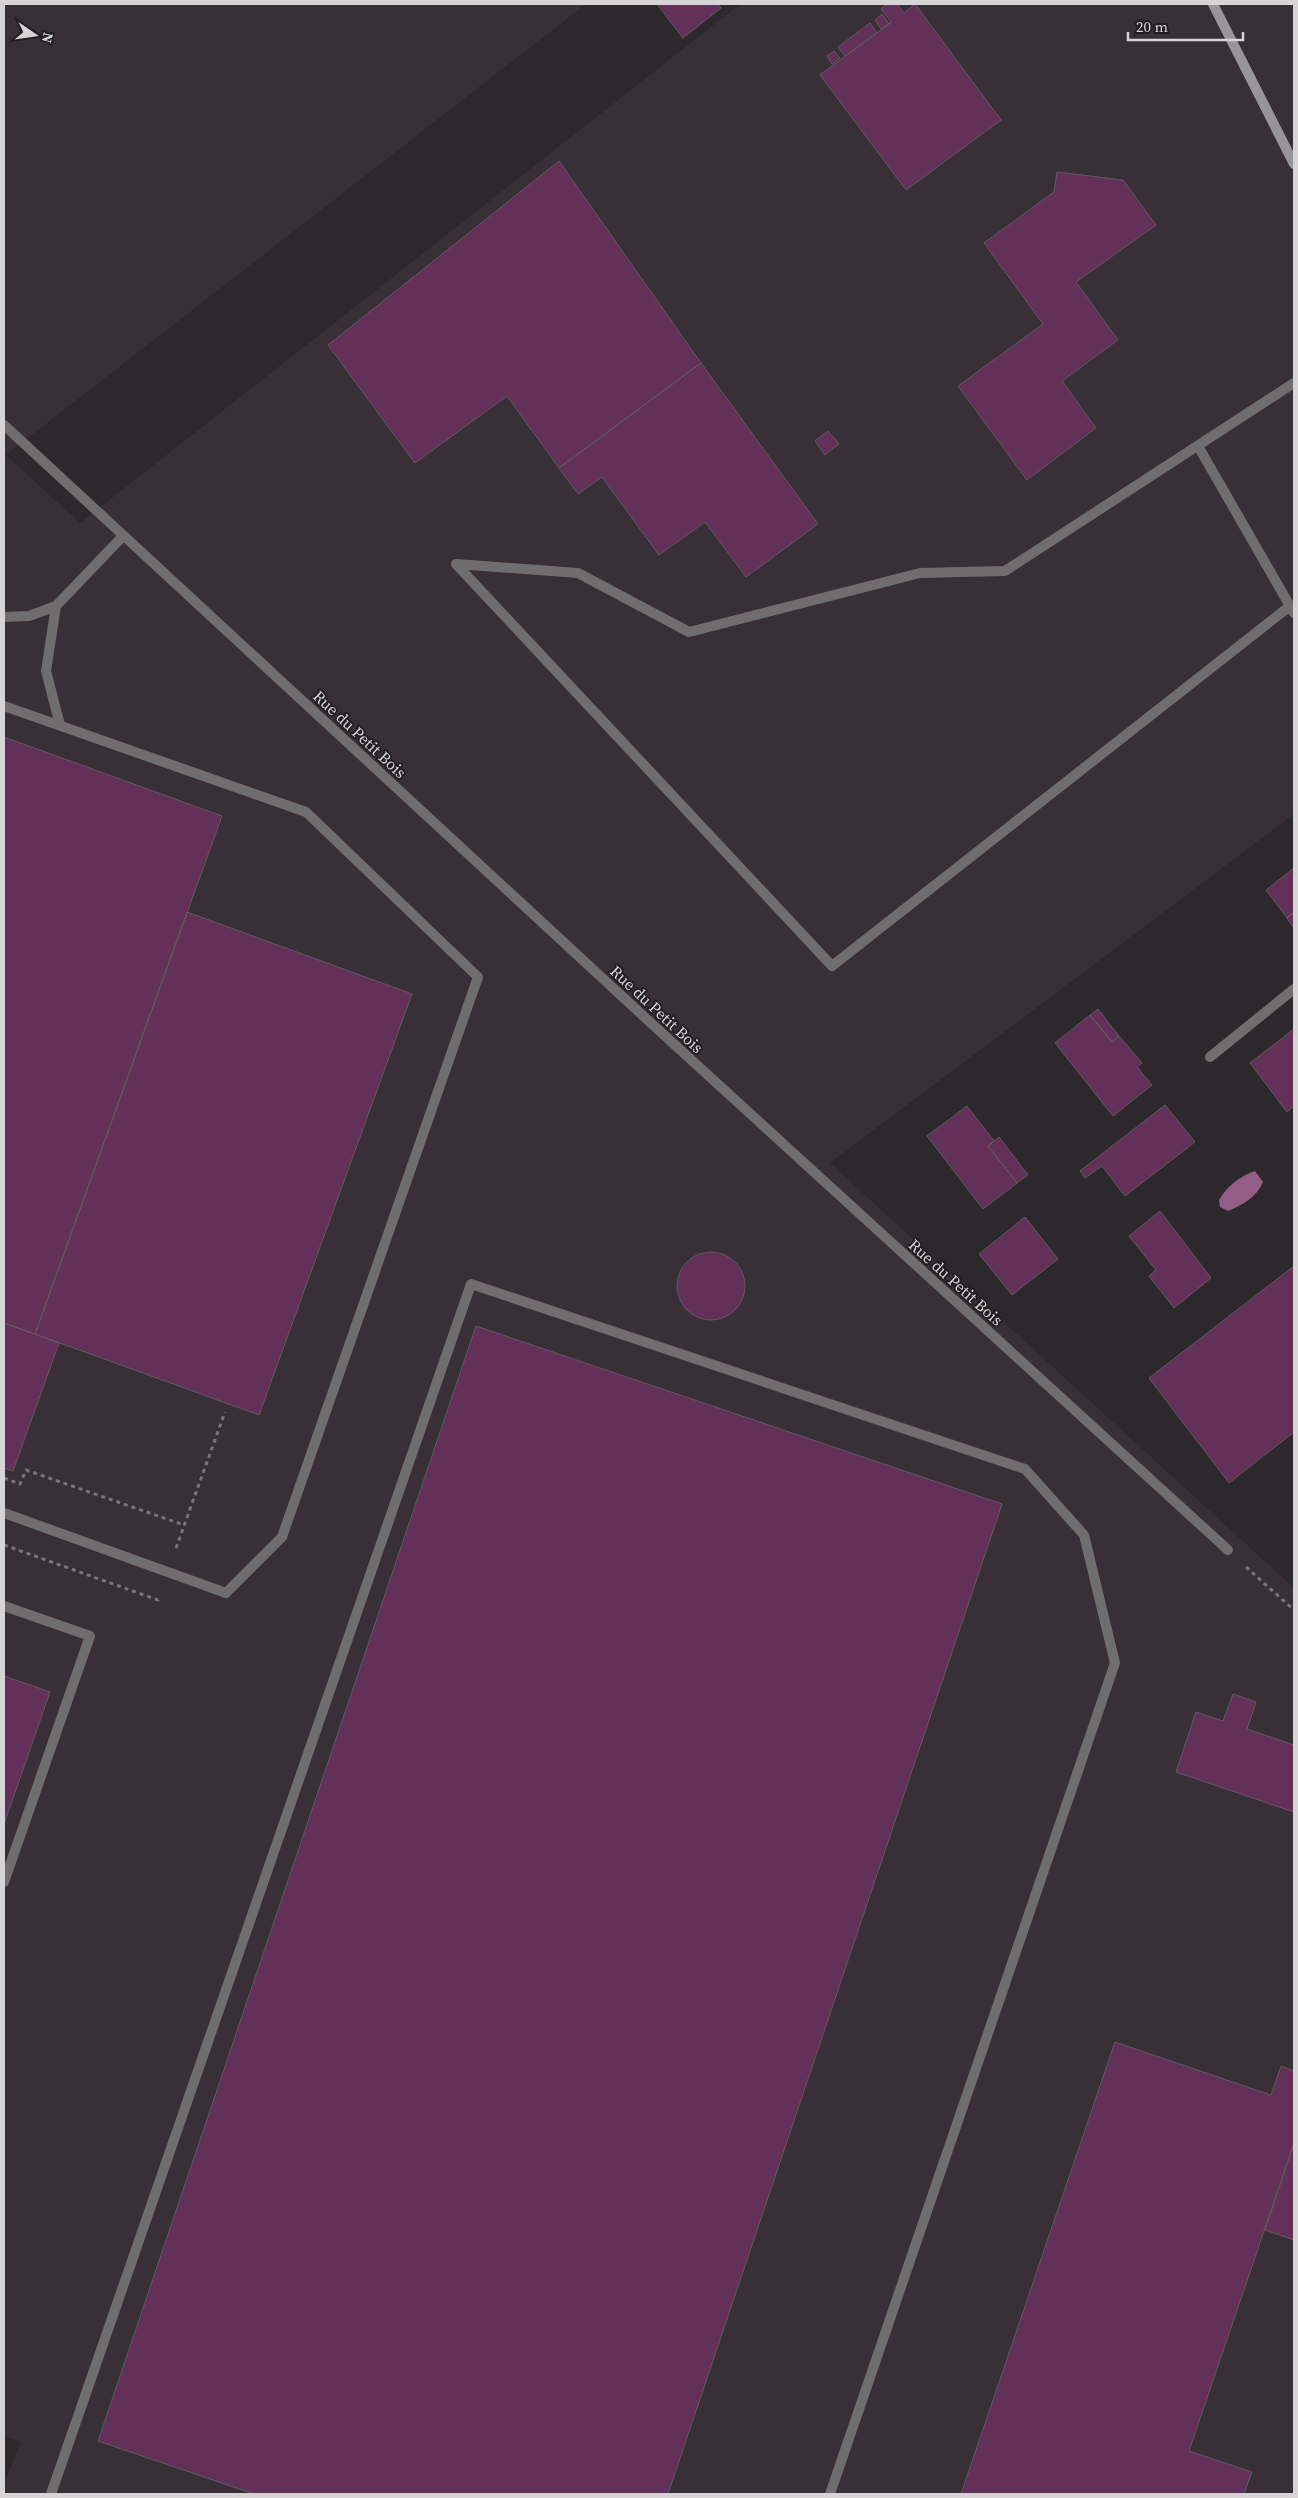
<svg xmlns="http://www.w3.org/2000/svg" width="1298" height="2498" font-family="'Source Serif 4',serif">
	<rect width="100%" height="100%" fill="#2d282b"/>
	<path fill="#392f37" d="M4 4H586L6 455 80 523 740 4H1294V814L830 1163 1294 1588V2494H4V2484L21 2442 4 2436Z"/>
	<path fill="#945d87" d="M1255 1171 1263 1182C1257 1197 1242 1205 1228 1211L1220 1207 1219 1200C1227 1186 1240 1176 1255 1171Z"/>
	<path fill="#623058" stroke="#605b5e" d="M657 4H718L721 8 683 38Z
		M887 4H897L904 13 915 4 1001 120 906 190 820 75 889 24 891 22 881 9Z
		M882 14 889 24 881 29 875 20Z
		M870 23 877 33 845 56 838 47Z
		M834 51 840 58 832 64 827 56Z
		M559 161 701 363 559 468 507 396 415 463 328 345Z
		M1057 172 1123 180 1156 225 1076 282 1118 340 1062 381 1096 428 1027 480 958 386 1043 324 984 243 1054 192Z
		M701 363 818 524 746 577 705 522 659 555 602 477 578 494 559 468Z
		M828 431 839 444 825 455 815 441Z
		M4 737 222 816 35 1334 4 1323Z
		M1294 868V912L1287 918 1266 890Z
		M187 912 412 994 259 1415 35 1334Z
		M1294 912V926L1293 927 1287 918Z
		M1098 1009 1119 1036 1112 1042 1090 1015Z
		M1090 1015 1112 1042 1119 1036 1142 1063 1137 1067 1152 1085 1113 1116 1055 1043Z
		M1294 1029V1106L1287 1112 1250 1063Z
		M1165 1105 1195 1142 1125 1196 1102 1166 1085 1178 1080 1171Z
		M967 1106 994 1141 988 1146 1017 1183 983 1209 927 1136Z
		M999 1137 1028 1175 1017 1183 988 1146Z
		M1160 1211 1211 1278 1174 1308 1149 1276 1156 1270 1129 1236Z
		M1025 1217 1058 1259 1012 1295 979 1254Z
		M677 1286a34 34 0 1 1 68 0a34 34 0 1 1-68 0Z
		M1294 1266V1432L1229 1483 1149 1378Z
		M4 1323 59 1343 13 1471 4 1468Z
		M476 1326 1002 1504 668 2494H254L98 2441Z
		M4 1676 50 1692 4 1824Z
		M1233 1694 1256 1702 1247 1729 1294 1745V1812L1176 1772 1196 1712 1223 1721Z
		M1115 2042 1271 2095 1281 2066 1294 2071V2143L1189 2451 1252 2472 1244 2494H961Z
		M1294 2143V2240L1265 2230Z"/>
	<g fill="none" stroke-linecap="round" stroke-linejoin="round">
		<path stroke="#797578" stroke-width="3" stroke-dasharray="4 4" stroke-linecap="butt" d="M4 1478 20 1484 26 1470 184 1525
			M4 1545 158 1600 159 1596
			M176 1548 225 1412
			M1246 1567 1294 1610"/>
		<path stroke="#706d6f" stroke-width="10" d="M1198 446 1294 613
			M456 564 832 966 1290 606
			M456 564 578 573 689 632 920 573 1005 571 1294 383
			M56 606 46 671 60 725
			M4 617 29 616 56 606 123 536
			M4 706 306 812 478 977 282 1537 226 1593 4 1513
			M4 1606 90 1636 4 1882
			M51 2494 471 1284 1025 1469 1084 1535 1115 1663 830 2494"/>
		<path stroke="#706d6f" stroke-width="10" d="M4 425 652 1024 1228 1550
			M1210 1057 1294 989"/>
		<path stroke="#989497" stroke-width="10" d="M1213 4 1294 164"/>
	</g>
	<g text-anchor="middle" stroke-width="4" stroke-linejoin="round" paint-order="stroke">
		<g font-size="16" fill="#d7d4d6" stroke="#231e22">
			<text transform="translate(360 734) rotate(43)" y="6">Rue du Petit Bois</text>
			<text transform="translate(657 1009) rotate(43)" y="6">Rue du Petit Bois</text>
			<text transform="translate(956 1282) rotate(42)" y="6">Rue du Petit Bois</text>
		</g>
	</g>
	<rect width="1298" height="2498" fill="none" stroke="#d7d4d6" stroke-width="10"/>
	<g transform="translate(35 35) rotate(103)" stroke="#231e22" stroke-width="4" paint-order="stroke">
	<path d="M0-4L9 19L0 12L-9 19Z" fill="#d7d4d6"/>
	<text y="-8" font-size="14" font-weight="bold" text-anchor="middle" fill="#d7d4d6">N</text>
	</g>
	<path d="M1128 32v8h115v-8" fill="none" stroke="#d7d4d6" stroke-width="2.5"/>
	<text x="1136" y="32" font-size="15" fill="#d7d4d6" stroke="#231e22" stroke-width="4" paint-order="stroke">20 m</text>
</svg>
